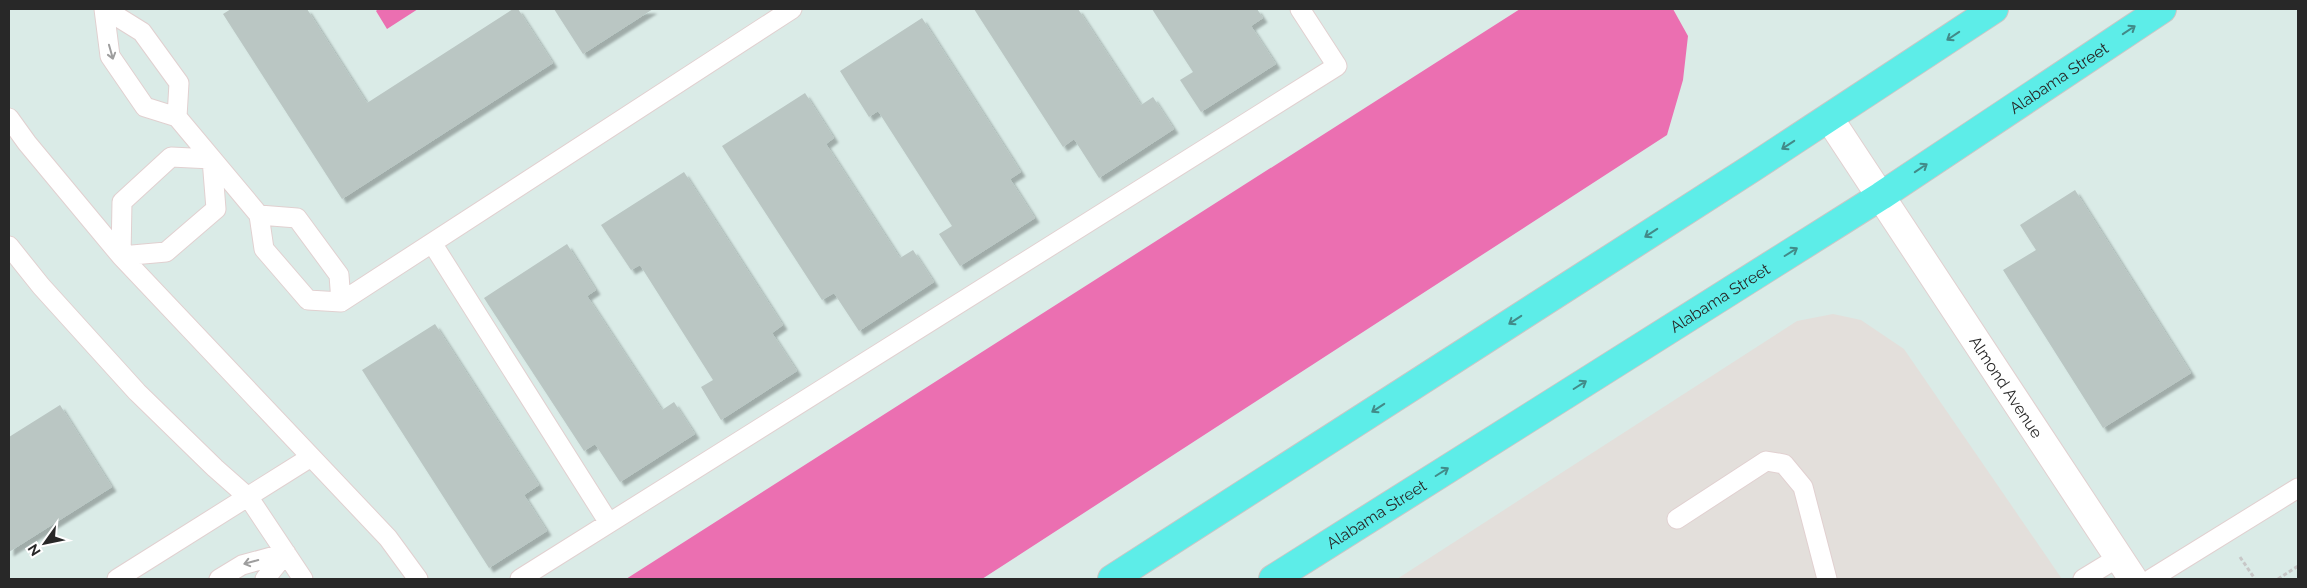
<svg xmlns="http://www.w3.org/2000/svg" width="2307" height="588" font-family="Raleway,sans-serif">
	<defs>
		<filter id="shadow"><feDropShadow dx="4.5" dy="4.5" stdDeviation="1" flood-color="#0004"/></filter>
	</defs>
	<rect width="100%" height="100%" fill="#daebe7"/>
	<path fill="#e3dfdb" d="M1833 314 1861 320 1904 349 2062 579H1397L1797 321Z"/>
	<path fill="#eb6fb1" d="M378 9H418L387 29 376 11Z
		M1520 9H1673L1688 36 1683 80 1667 135 982 579H626Z"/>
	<path fill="#bac6c3" filter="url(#shadow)" d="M231 9H307L367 103 513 9H518L553 63 342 199 223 14Z
		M554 9H653L583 54Z
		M974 9H1078L1141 105 1153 97 1174 129 1099 178 1074 139 1063 147Z
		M1152 9H1257L1263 18 1251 26 1276 64 1201 112 1180 80 1193 72Z
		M922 18 1021 172 1010 179 1035 218 960 266 939 234 952 226 878 111 869 117 840 71Z
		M805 93 834 138 826 144 900 258 913 250 934 282 859 331 834 293 822 300 722 146Z
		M684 172 783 325 772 333 797 371 721 420 701 387 713 380 640 265 631 270 601 225Z
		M2075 190 2191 373 2103 428 2003 270 2036 250 2020 225Z
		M567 244 596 290 587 296 662 410 674 402 695 434 620 482 595 444 584 451 484 298Z
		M435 324 539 485 524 495 547 531 489 568 362 370Z
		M60 405 112 487 9 552V437Z"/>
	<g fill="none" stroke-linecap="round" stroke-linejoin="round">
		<g stroke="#e1d0d0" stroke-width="21">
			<path id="service" d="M104 9 110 56 145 107 177 117 179 83 142 32 105 9
				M177 117 259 215
				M9 118 27 143 121 256 388 538 418 579
				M171 157 212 159 216 209 166 252 121 256 122 202Z
				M259 215 297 218 339 275 341 302 308 300 264 249Z
				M432 243 609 523
				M9 246 41 286 137 392 215 468 249 498 303 579
				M341 302 792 9
				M1677 519 1766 461 1784 464 1803 487 1827 579
				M117 579 311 457
				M219 579 242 565 286 553
				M265 579 286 553
				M520 579 1337 66 1300 9
				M2083 579 2119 557
				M2151 579 2298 488"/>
		</g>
		<g stroke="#e1d0d0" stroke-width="30">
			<g id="tertiary">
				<path id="s1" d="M1829 118 2133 579"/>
			</g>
		</g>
		<g stroke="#c7c7c7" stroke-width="30">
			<g id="primary">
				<path d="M1112 579 1752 168 1994 9"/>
				<path id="s2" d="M1273 579 1881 196 2162 9"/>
			</g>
		</g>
		<path stroke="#c7c7c7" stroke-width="3" stroke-dasharray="4 2.5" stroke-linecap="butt" d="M2240 557 2255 579
			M2278 579 2298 566"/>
		<use href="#service" stroke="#fff" stroke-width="19"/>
		<use href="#tertiary" stroke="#fff" stroke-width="28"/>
		<use href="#primary" stroke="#5dede8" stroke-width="28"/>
	</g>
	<defs><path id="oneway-shaft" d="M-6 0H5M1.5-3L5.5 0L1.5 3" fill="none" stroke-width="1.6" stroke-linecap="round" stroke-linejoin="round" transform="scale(1.25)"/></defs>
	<g stroke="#428a88">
		<use href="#oneway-shaft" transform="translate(2129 30) rotate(-34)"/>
		<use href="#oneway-shaft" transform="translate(1953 36) rotate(146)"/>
		<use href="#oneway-shaft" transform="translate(1788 145) rotate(147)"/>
		<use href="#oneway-shaft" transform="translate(1921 168) rotate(-34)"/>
		<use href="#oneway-shaft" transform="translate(1651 233) rotate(147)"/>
		<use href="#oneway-shaft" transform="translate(1791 252) rotate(-32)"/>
		<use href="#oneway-shaft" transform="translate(1515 320) rotate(147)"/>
		<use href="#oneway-shaft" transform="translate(1580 385) rotate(-32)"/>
		<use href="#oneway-shaft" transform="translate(1378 408) rotate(147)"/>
		<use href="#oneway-shaft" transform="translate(1442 472) rotate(-32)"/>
	</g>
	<g stroke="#9e9e9e">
		<use href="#oneway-shaft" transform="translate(111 52) rotate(74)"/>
		<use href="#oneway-shaft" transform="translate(251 562) rotate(165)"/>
	</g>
	<g text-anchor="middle" stroke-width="4.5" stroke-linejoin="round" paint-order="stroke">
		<g font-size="16" fill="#282828" stroke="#fff">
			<text dy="6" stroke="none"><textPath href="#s2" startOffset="932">Alabama Street</textPath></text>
			<text dy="6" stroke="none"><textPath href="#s2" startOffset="528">Alabama Street</textPath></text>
			<text dy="6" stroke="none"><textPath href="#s1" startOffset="322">Almond Avenue</textPath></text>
			<text dy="6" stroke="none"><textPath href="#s2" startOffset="122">Alabama Street</textPath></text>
		</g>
	</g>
	<rect width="2307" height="588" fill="none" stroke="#282828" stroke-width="20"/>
	<g transform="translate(45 543) rotate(237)" stroke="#ffffff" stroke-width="4" paint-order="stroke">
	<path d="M0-4L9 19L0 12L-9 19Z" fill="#282828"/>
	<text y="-8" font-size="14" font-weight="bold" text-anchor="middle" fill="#282828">N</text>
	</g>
</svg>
